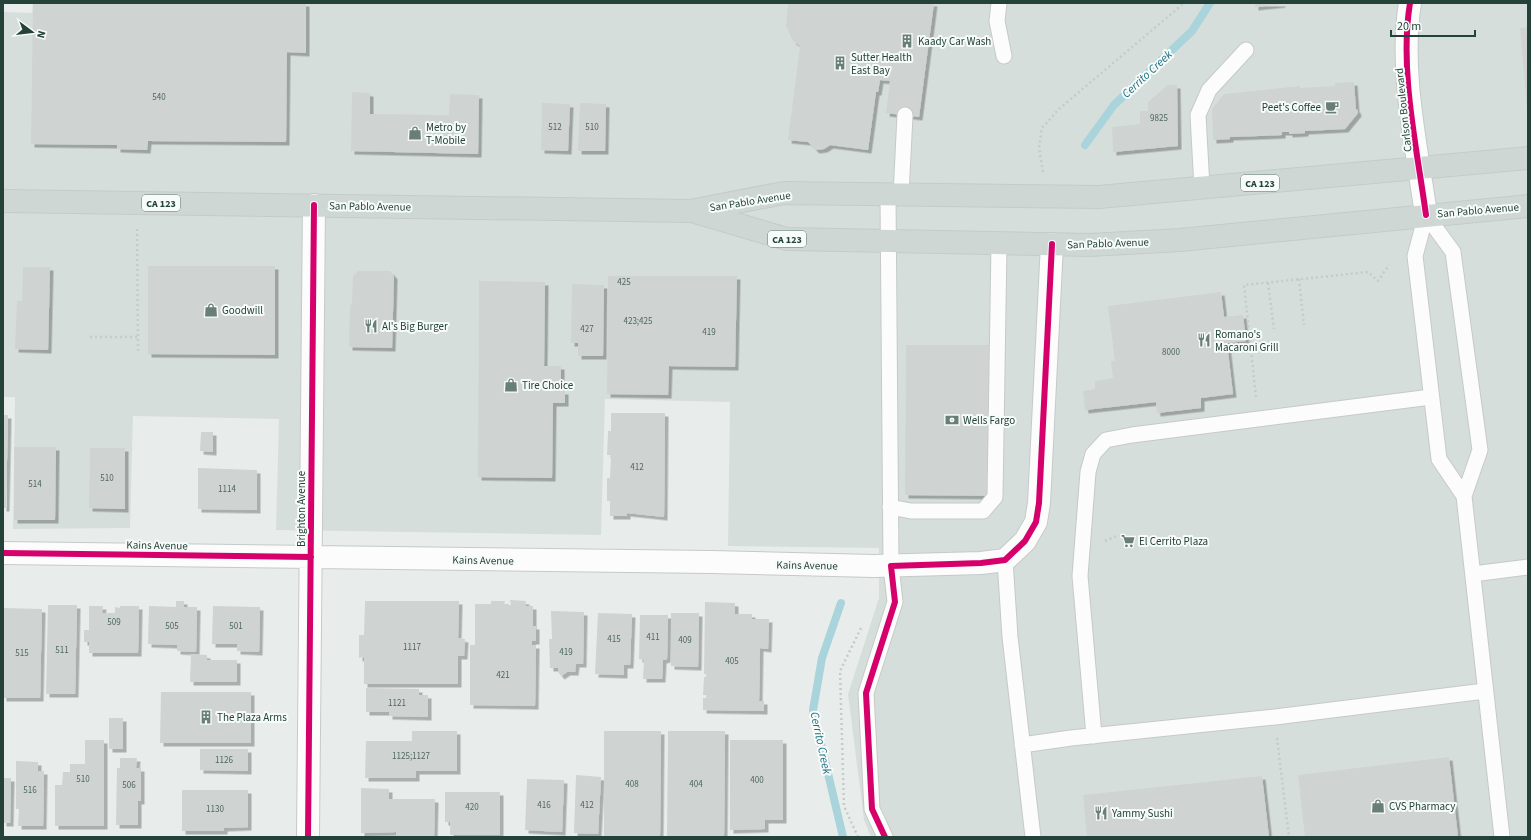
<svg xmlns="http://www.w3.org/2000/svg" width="1531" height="840" font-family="'Source Sans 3',sans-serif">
	<defs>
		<filter id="shadow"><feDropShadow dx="3.5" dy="3.5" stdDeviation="0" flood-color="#0004"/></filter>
	</defs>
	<rect width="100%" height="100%" fill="#e8edeb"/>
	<path fill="#d6dedb" d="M33 3H1528V837H871L864 820 848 694 879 598V548L728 546 730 402 605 399 601 535 276 530 279 419 133 416 130 528 13 529 15 397H3V12L32 13Z"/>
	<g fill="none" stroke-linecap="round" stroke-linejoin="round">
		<path stroke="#a9d4db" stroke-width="8" d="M1085 145 1114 105 1192 31 1210 3
			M841 603 822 658 813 710 843 837"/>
	</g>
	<path fill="#cfd4d2" filter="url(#shadow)" d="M33 3H306V53L287 52 286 142 148 141 147 150 117 149V145L31 144Z
		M788 3H934L919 117 886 113 890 81 880 80 878 92H876L868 150 830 145 824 149 816 150 808 142 788 140 800 46 793 41 786 26Z
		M1255 3H1282V4L1255 7Z
		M1528 27V109H1527L1520 28Z
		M1354 82 1356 110 1357 109 1358 113 1345 129 1305 131V133L1289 134V132H1282V135L1230 137V139L1213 140 1212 109 1224 94 1300 86V88L1335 86V83Z
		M1168 85H1177L1178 146 1113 152 1112 127 1140 124V111H1148V102Z
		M352 92 370 93V114L449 115 450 94 479 95 478 154 351 151Z
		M542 103 570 104 568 151 541 150Z
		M580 103 606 104 605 151H578Z
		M148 266H275V355L148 354Z
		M23 267H50L48 350 15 349 17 301H22Z
		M358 271H390L394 276 392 348 349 347 350 304 352 305 353 276Z
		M608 276H737L735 367 669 366 668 395 607 394Z
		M479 281 545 282 544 366H561V391H565V403H553L552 478 478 477Z
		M572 284 604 285 603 356H578V343H571Z
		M1221 292 1224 317 1243 315 1246 341 1227 343 1233 394 1201 398V408L1157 413 1156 402 1085 410 1083 391 1095 389V381L1113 378 1111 361H1115L1108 306Z
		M906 345H998V496L905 495Z
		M611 413H665L664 517 627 513V516H610V501H607V478H610L611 455H607L608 431H611Z
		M3 415H8L6 508H3Z
		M201 432H213V452L200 451Z
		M14 447H56L55 520H14Z
		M90 448H125V509L89 508Z
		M198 468 257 470V510L198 509Z
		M510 600 526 601 525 606H533V626H536V641H532V645H536L535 706 470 705V645H475V604H491V601H505L504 605H511Z
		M176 601H184V607H197L196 652 177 651V645L148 644 149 606 176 607Z
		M365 601H459L458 638 465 639 464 656H458V684H364V657L359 658V635H364Z
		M705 602 735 603V614H752V619H769L768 649 760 648 759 701H764V711L703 710V698H707L706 695H703L704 677H706V674H704Z
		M48 605H77L75 694H46Z
		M89 606H103L102 613H115V607L120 608V606H139L138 653H89V642H84V630H89Z
		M213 606 260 607 259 652 237 651V644H212Z
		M3 608 42 609 40 698H3Z
		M551 611 584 612 583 664H576L575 672H567L561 676 558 672V668H550L549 639H552Z
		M598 613 632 614 630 665H624V675L595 674Z
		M671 613H699L698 667 671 666Z
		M640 615H668L667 659 663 660 662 679H643L644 660 639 659Z
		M191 654 207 655V660H237V682H190Z
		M366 688 419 689V695H428V717L389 716V712H366Z
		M161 692H251V743H160Z
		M109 718H123V749H109Z
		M412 731H457V771H416V778H365L366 741H412Z
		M604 731H661L660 837H604Z
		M668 731H725L724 837H667Z
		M85 740H104V826H55V785H62L63 772H70V764H85Z
		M730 740H783V820H765V829L730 830Z
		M200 749H248V771L200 770Z
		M1449 757 1458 837H1305L1298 775Z
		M120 758H137L136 768H141V801H138V825H116L117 768H120Z
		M16 761 38 762V771H44L43 826H18L19 809H16Z
		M576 775 601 777 598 834 574 833Z
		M1262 776 1269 837H1087L1083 795Z
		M3 778H11L10 823H3Z
		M527 779 564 780 562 832 525 830Z
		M361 788 389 789V799H435L434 837H396V832L361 833Z
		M182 790H248V827L224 828V831H182Z
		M445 792H500V835H450V822H445Z"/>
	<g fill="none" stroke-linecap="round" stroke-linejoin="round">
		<g stroke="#c5cac8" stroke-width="17">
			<path id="lane" d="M999 3 997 21 1004 56
				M1202 188 1198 115 1209 90 1246 50
				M901 195 905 115
				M1426 215 1453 252 1480 450 1464 496 1502 837
				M1426 215 1415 256 1439 459 1464 496
				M890 507 911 511H983L995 497 999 244
				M1005 560 1010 637 1033 837
				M1473 574 1528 567
				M1094 736 1080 576 1088 472 1093 454 1106 440 1132 435 1431 397
				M1022 745 1071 738 1275 717 1485 691
				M885 837 872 809 866 693 895 602 891 566 888 195"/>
		</g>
		<g stroke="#c5cac8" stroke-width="24">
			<path id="street" d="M3 553 711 562 874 566 981 563 1005 560 1025 541 1036 522 1039 503 1052 244
				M308 837 314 205"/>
		</g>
		<g stroke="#c3cbc8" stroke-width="24">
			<path id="secondary" d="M1410 3C1399 70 1417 148 1426 215"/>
		</g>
		<g stroke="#c3ccc9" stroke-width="24">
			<path id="primary" d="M3 201 690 211 784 193 1099 197 1528 158
				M695 212 787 239 1090 245 1180 240 1528 206"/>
		</g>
		<path stroke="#c3ccca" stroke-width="2.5" stroke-dasharray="2 3" stroke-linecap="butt" d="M1043 172 1039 148 1042 128 1059 109 1184 3
			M137 229 138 351
			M1299 279 1304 325
			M1268 283 1274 329
			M90 337H138
			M1256 397 1244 285 1368 272 1378 281 1389 265
			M1105 541 1119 535
			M1277 738 1289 837
			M858 837 844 806 840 671 862 626"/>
		<use href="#lane" stroke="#fcfcfc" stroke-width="15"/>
		<use href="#street" stroke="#fcfcfc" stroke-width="22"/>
		<use href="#secondary" stroke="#fcfcfc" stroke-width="22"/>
		<use href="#primary" stroke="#cfd7d5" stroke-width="22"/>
		<g stroke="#f7fbf9" stroke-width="8">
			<path id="cycleway" d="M1410 3C1399 70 1417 148 1426 215
				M3 553 311 557
				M308 837 314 205
				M885 837 872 809 866 693 895 602 891 566 981 563 1005 560 1025 541 1036 522 1039 503 1052 244"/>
		</g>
		<use href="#cycleway" stroke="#d6006c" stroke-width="6"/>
	</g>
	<defs>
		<g id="building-bare" transform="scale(1.08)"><path d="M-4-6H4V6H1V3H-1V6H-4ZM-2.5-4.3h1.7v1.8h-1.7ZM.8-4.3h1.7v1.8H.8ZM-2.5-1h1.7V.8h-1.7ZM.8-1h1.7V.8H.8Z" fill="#697e78" stroke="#f7fbf9" stroke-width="2.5" paint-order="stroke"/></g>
		<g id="cafe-bare" transform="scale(1.08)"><path d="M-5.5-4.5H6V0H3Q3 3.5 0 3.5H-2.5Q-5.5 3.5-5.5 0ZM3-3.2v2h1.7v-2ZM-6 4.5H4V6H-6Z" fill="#697e78" stroke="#f7fbf9" stroke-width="2.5" paint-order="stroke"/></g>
		<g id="shop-bare" transform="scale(1.08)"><path d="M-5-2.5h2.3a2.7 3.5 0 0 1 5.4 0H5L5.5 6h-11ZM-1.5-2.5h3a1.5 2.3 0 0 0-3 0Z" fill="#697e78" stroke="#f7fbf9" stroke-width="2.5" paint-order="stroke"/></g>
		<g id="restaurant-bare" transform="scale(1.08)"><path d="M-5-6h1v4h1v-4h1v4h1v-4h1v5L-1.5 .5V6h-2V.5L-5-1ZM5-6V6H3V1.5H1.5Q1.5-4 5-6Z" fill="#697e78" stroke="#f7fbf9" stroke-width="2.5" paint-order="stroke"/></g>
		<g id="bank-bare" transform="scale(1.08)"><path d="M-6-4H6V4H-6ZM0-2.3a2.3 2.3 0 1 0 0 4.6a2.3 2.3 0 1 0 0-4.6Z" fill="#697e78" stroke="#f7fbf9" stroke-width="2.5" paint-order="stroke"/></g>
		<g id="supermarket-bare" transform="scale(1.08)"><path d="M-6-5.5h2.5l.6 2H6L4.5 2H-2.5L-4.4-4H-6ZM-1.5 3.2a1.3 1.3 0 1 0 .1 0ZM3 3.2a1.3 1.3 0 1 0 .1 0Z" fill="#697e78" stroke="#f7fbf9" stroke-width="2.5" paint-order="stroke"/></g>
	</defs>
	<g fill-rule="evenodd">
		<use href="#building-bare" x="907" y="41"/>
		<use href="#building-bare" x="840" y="63"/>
		<use href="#cafe-bare" x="1332" y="107"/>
		<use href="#shop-bare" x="415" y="133"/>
		<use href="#shop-bare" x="211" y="310"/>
		<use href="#restaurant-bare" x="371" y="326"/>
		<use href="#restaurant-bare" x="1204" y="340"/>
		<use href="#shop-bare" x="511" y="385"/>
		<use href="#bank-bare" x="952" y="420"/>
		<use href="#supermarket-bare" x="1128" y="541"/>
		<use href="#building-bare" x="206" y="717"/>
		<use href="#shop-bare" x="1378" y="806"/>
		<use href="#restaurant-bare" x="1101" y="813"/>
	</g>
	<g text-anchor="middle" stroke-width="4" stroke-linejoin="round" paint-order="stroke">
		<g font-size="9" fill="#506761">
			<text x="159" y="100">540</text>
			<text x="1159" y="121">9825</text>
			<text x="555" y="130">512</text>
			<text x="592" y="130">510</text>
			<text x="624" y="285">425</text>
			<text x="638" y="324">423;425</text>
			<text x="587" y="332">427</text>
			<text x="709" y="335">419</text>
			<text x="1171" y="355">8000</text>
			<text x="637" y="470">412</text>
			<text x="107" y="481">510</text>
			<text x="35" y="487">514</text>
			<text x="227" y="492">1114</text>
			<text x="114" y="625">509</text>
			<text x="172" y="629">505</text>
			<text x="236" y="629">501</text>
			<text x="653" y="640">411</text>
			<text x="614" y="642">415</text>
			<text x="685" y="643">409</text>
			<text x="412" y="650">1117</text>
			<text x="62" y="653">511</text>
			<text x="566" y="655">419</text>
			<text x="22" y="656">515</text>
			<text x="732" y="664">405</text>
			<text x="503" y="678">421</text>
			<text x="397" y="706">1121</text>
			<text x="411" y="759">1125;1127</text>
			<text x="224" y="763">1126</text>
			<text x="83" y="782">510</text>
			<text x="757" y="783">400</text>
			<text x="632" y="787">408</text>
			<text x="696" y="787">404</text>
			<text x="129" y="788">506</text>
			<text x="30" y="793">516</text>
			<text x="544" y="808">416</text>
			<text x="587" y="808">412</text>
			<text x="472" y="810">420</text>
			<text x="215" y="812">1130</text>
		</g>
		<g fill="#f7fbf9" stroke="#637a73" stroke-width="1">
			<rect x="1241" y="175" width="38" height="16" rx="3"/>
			<rect x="142" y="195" width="38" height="16" rx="3"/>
			<rect x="768" y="231" width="38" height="16" rx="3"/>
		</g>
		<g font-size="10" font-weight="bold" fill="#24423a">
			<text x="1260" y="187">CA 123</text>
			<text x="161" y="207">CA 123</text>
			<text x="787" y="243">CA 123</text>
		</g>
		<g font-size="11" fill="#24423a" stroke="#f7fbf9" text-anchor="start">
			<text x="918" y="45">Kaady Car Wash</text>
			<text x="851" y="61">Sutter Health<tspan x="851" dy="13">East Bay</tspan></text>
			<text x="1321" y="111" text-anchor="end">Peet's Coffee</text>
			<text x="426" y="131">Metro by<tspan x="426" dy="13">T-Mobile</tspan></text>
			<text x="222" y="314">Goodwill</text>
			<text x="382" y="330">Al's Big Burger</text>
			<text x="1215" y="338">Romano's<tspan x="1215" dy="13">Macaroni Grill</tspan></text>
			<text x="522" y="389">Tire Choice</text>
			<text x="963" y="424">Wells Fargo</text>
			<text x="1139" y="545">El Cerrito Plaza</text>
			<text x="217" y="721">The Plaza Arms</text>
			<text x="1389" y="810">CVS Pharmacy</text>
			<text x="1112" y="817">Yammy Sushi</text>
		</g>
		<g font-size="11" fill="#24423a" stroke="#f7fbf9">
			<text transform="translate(1403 110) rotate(-96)" y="4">Carlson Boulevard</text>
			<text transform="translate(750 201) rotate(-9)" y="4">San Pablo Avenue</text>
			<text transform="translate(370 206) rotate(1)" y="4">San Pablo Avenue</text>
			<text transform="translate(1478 210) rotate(-5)" y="4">San Pablo Avenue</text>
			<text transform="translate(1108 243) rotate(-2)" y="4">San Pablo Avenue</text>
			<text transform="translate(301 509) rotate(-90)" y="4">Brighton Avenue</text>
			<text transform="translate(157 545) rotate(1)" y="4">Kains Avenue</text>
			<text transform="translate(483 560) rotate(1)" y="4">Kains Avenue</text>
			<text transform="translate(807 565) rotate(1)" y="4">Kains Avenue</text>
		</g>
		<g font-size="12" font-style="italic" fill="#1c6f80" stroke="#f7fbf9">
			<text transform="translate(1147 74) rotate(-43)" y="4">Cerrito Creek</text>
			<text transform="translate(821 743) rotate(78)" y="4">Cerrito Creek</text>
		</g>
	</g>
	<rect width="1531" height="840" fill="none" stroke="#24423a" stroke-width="8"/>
	<g transform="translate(32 32) rotate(105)" stroke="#f7fbf9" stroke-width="3" paint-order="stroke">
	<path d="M0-3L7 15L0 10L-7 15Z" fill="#24423a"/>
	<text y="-6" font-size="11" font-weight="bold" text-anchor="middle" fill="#24423a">N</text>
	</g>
	<path d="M1391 30v6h84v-6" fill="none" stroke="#24423a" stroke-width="2"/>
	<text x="1397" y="30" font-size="12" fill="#24423a" stroke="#f7fbf9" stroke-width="3" paint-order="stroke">20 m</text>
</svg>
